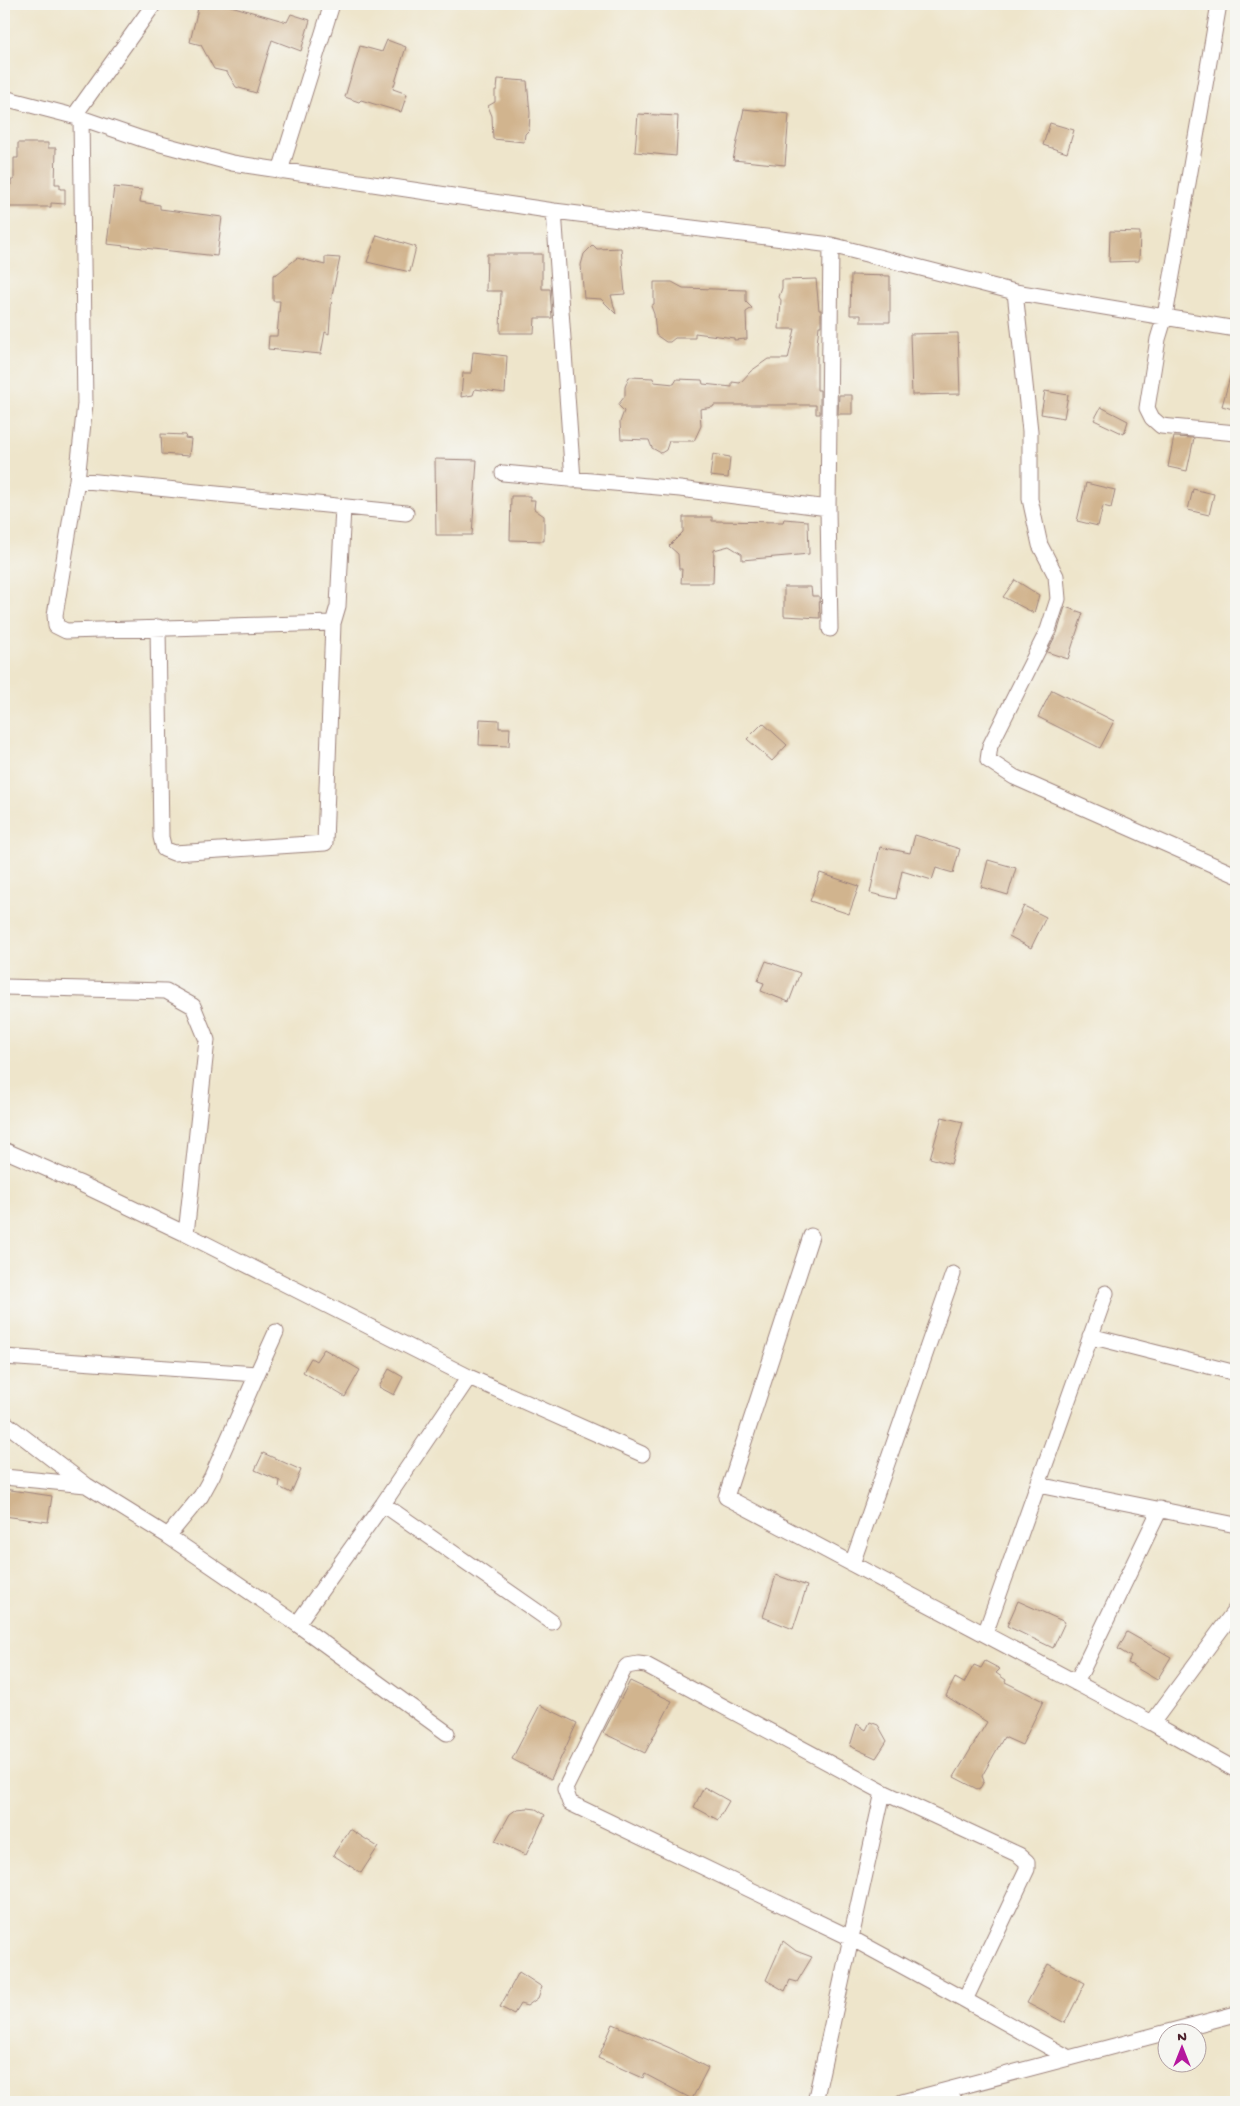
<svg xmlns="http://www.w3.org/2000/svg" width="1240" height="2106" font-family="'Gochi Hand',sans-serif">
	<rect width="100%" height="100%" fill="#f6f6f2"/>
	<filter id="ink" filterUnits="userSpaceOnUse"><feTurbulence type="fractalNoise" baseFrequency=".02" numOctaves="2"/><feDisplacementMap in="SourceGraphic" scale="10" xChannelSelector="R" yChannelSelector="G"/><feConvolveMatrix kernelMatrix="1 2 1 2 8 2 1 2 1" color-interpolation-filters="sRGB"/></filter>
	<filter id="wash" filterUnits="userSpaceOnUse"><feTurbulence type="fractalNoise" baseFrequency=".0096" numOctaves="4" result="noise"/><feDisplacementMap in="SourceGraphic" scale="20" xChannelSelector="R" yChannelSelector="G"/><feGaussianBlur stdDeviation="1.12" result="paint"/><feColorMatrix in="noise" values="0 0 0 0 0 0 0 0 0 0 0 0 0 0 0 0 0 1.4 0 .05"/><feComposite in="paint" operator="in"/></filter>
	<g filter="url(#wash)">
		<rect width="100%" height="100%" fill="#eee5cb"/>
		<g id="blocks">
			<path fill="#d1b48e" d="M199 4H224L287 22 291 14 310 20 301 51 272 40 256 93 236 87 227 72 214 69 201 45 190 42Z
				M387 40 406 47 393 89 407 94 401 112 361 100 359 102 345 97 360 46 382 52Z
				M498 79 527 81 530 113 529 130 525 134 524 142 493 139 492 116 488 106 495 102V90H497Z
				M744 109 789 114 785 165 733 160Z
				M638 114 678 116 676 156 635 152Z
				M1050 123 1074 130 1067 153 1043 145Z
				M18 143H48V148H56L55 184H60V189H65V204L51 203V207H4V185H11V180H14V158H18Z
				M114 187 142 190 140 202 160 205V209L222 217 217 256 107 244Z
				M1110 231 1140 232 1139 261 1109 262Z
				M377 235 416 247 410 272 367 262Z
				M593 245 597 249 621 248 625 294 611 295 616 314 601 299 584 298 581 265 584 254Z
				M487 254H542V289H550L552 318H535L534 333H500L501 291H486Z
				M325 257 340 258 332 295 329 334 325 332 321 354 268 349 269 336H277L280 301H273V275L277 274 297 258 325 265Z
				M851 275 890 276V322H861V315H850Z
				M816 279 819 310H821V326H819L817 344V390H820V414H816V405H714L713 407 700 409 701 426 694 441H669L666 450 661 453 652 448 649 440 621 439 620 422 624 411 618 405 625 396V387L629 377 653 378 654 382 674 384 677 379 702 380 703 384 732 387V382L740 383 751 371 768 359H788L795 329H779L781 300 779 297 782 288V280Z
				M654 282H672L683 288 746 290V302L752 308 746 312 747 339 734 340V338L695 333V338H675L670 342H666L656 335 654 314 651 306 654 304Z
				M958 333 960 394 912 395 910 334Z
				M473 352 507 356 505 393 475 389 473 395 461 397 463 373H471Z
				M1232 370 1236 371V410L1222 406Z
				M1045 391 1068 395 1064 418 1041 414Z
				M839 395H852V414H838Z
				M1101 407 1128 421 1124 434 1094 420Z
				M161 434 186 435 185 438 191 439 189 456 162 454Z
				M1174 437 1194 438 1187 471 1168 467Z
				M713 454 730 457 728 478 710 476Z
				M435 459 477 460 472 535H436Z
				M1086 483 1115 490 1111 508 1103 506 1098 526 1077 521Z
				M1193 489 1214 494 1209 515 1188 510Z
				M511 496H530V500H535L534 509 544 516V541L510 540Z
				M683 517H712V521L783 522 784 519 808 521 809 554 742 560V554L729 546 714 550 713 583H681L682 569H679L678 554 669 546 683 532Z
				M1015 580 1039 595 1034 613 1003 597Z
				M784 587H811L812 596H819L820 618 784 616Z
				M1065 607 1083 613 1068 659 1047 652 1057 633Z
				M1052 690 1114 721 1100 748 1038 717Z
				M480 719 499 720V728H510L509 746 479 745Z
				M763 723 787 745 772 761 747 739Z
				M915 835 960 849 953 873 936 868 932 880 902 871 896 899 870 893 880 847 910 853Z
				M988 860 1016 868 1008 895 981 887Z
				M820 873 859 886 849 914 810 901Z
				M1024 906 1046 917 1031 948 1009 936Z
				M766 961 800 973 789 1002 761 991 764 983 758 981Z
				M942 1117 963 1122 951 1164 930 1158Z
				M324 1349 360 1370 345 1397 303 1372 311 1358 316 1361Z
				M389 1369 403 1377 394 1395 379 1387Z
				M263 1453 301 1470 291 1493 279 1487 280 1481 255 1470Z
				M4 1489 52 1496 48 1522 4 1516Z
				M776 1575 807 1586 793 1629 763 1617Z
				M1018 1601 1065 1622 1053 1648 1007 1626Z
				M1127 1632 1171 1657 1157 1680 1128 1663 1131 1657 1118 1649Z
				M985 1661 1000 1669 996 1673 1006 1680 1005 1682 1043 1701 1022 1745 1004 1737 982 1776 984 1781 979 1790 954 1777 987 1722 946 1696 955 1678 964 1683 974 1665 981 1668Z
				M630 1681 672 1701 645 1753 603 1733Z
				M540 1705 577 1723 551 1779 512 1759Z
				M870 1722 878 1725 887 1741 876 1758 850 1746 857 1724 866 1730Z
				M704 1787 729 1801 718 1820 694 1807Z
				M528 1808 536 1809 545 1815 526 1855 495 1841 510 1814 517 1809Z
				M350 1829 378 1847 361 1873 333 1855Z
				M783 1941 796 1951 812 1957 797 1982 790 1980 785 1991 766 1980Z
				M1048 1964 1085 1983 1065 2023 1027 2003Z
				M519 1972 542 1987 538 1998 527 2006 520 2004 514 2014 500 2007Z
				M613 2024 670 2048 708 2068 692 2099 645 2074 643 2078 598 2058Z"/>
		</g>
	</g>
	<g filter="url(#ink)">
		<use href="#blocks" fill-opacity="0" stroke="#9c827b" stroke-width="1"/>
		<g fill="none" stroke-linecap="round" stroke-linejoin="round">
			<g stroke="#9c827b" stroke-width="17">
				<path id="minor" d="M1219 4 1165 316 1158 339 1147 408 1152 418 1161 426 1236 433
					M4 98 81 118 142 139 232 163 554 211 831 245 1015 292 1236 329
					M74 116 154 4
					M81 118 85 404 77 480 55 615 56 626 66 631 333 623
					M280 171 332 4
					M554 211 573 480
					M1015 292 1030 431V499L1040 545 1056 576 1058 599 1048 630 990 746 988 760 1014 777 1236 875
					M503 473 680 489 828 508
					M77 480 406 513
					M158 627 161 837 164 849 174 853 325 843 333 623 338 606 343 507
					M830 629 828 508 831 245
					M4 987 166 991 193 1006 207 1040 186 1234
					M4 1150 79 1183 186 1234 469 1377 642 1454
					M811 1236 726 1497 1152 1723 1236 1770
					M1090 1336 1236 1373
					M4 1357 257 1374 276 1332
					M4 1422 86 1485
					M4 1477 86 1485 168 1536 201 1496 212 1476 257 1374
					M1038 1485 1236 1525
					M383 1504 552 1622
					M168 1536 297 1624 447 1733
					M852 1564 953 1274
					M297 1624 383 1504 469 1377
					M985 1634 1106 1293
					M638 1664 646 1665 883 1792 1019 1855 1027 1862V1869L965 2000 851 1938 570 1803 565 1789 623 1671 627 1666Z
					M1076 1683 1160 1509
					M1152 1723 1236 1609
					M965 2000 1069 2058
					M946 2091 956 2102
					M815 2102 883 1792
					M902 2102 1236 2014"/>
			</g>
			<use href="#minor" stroke="#fff" stroke-width="15"/>
		</g>
	</g>
	<rect width="1240" height="2106" fill="none" stroke="#f6f6f2" stroke-width="20"/>
	<g transform="translate(1182 2048)"><circle r="24" fill="#f6f6f2" stroke="#b1a0a2"/>
	<path d="M0-4L9 19L0 12L-9 19Z" fill="#b5179e"/>
	<text y="-8" font-size="14" font-weight="bold" text-anchor="middle" fill="#4a1f2b">N</text>
	</g>
</svg>
